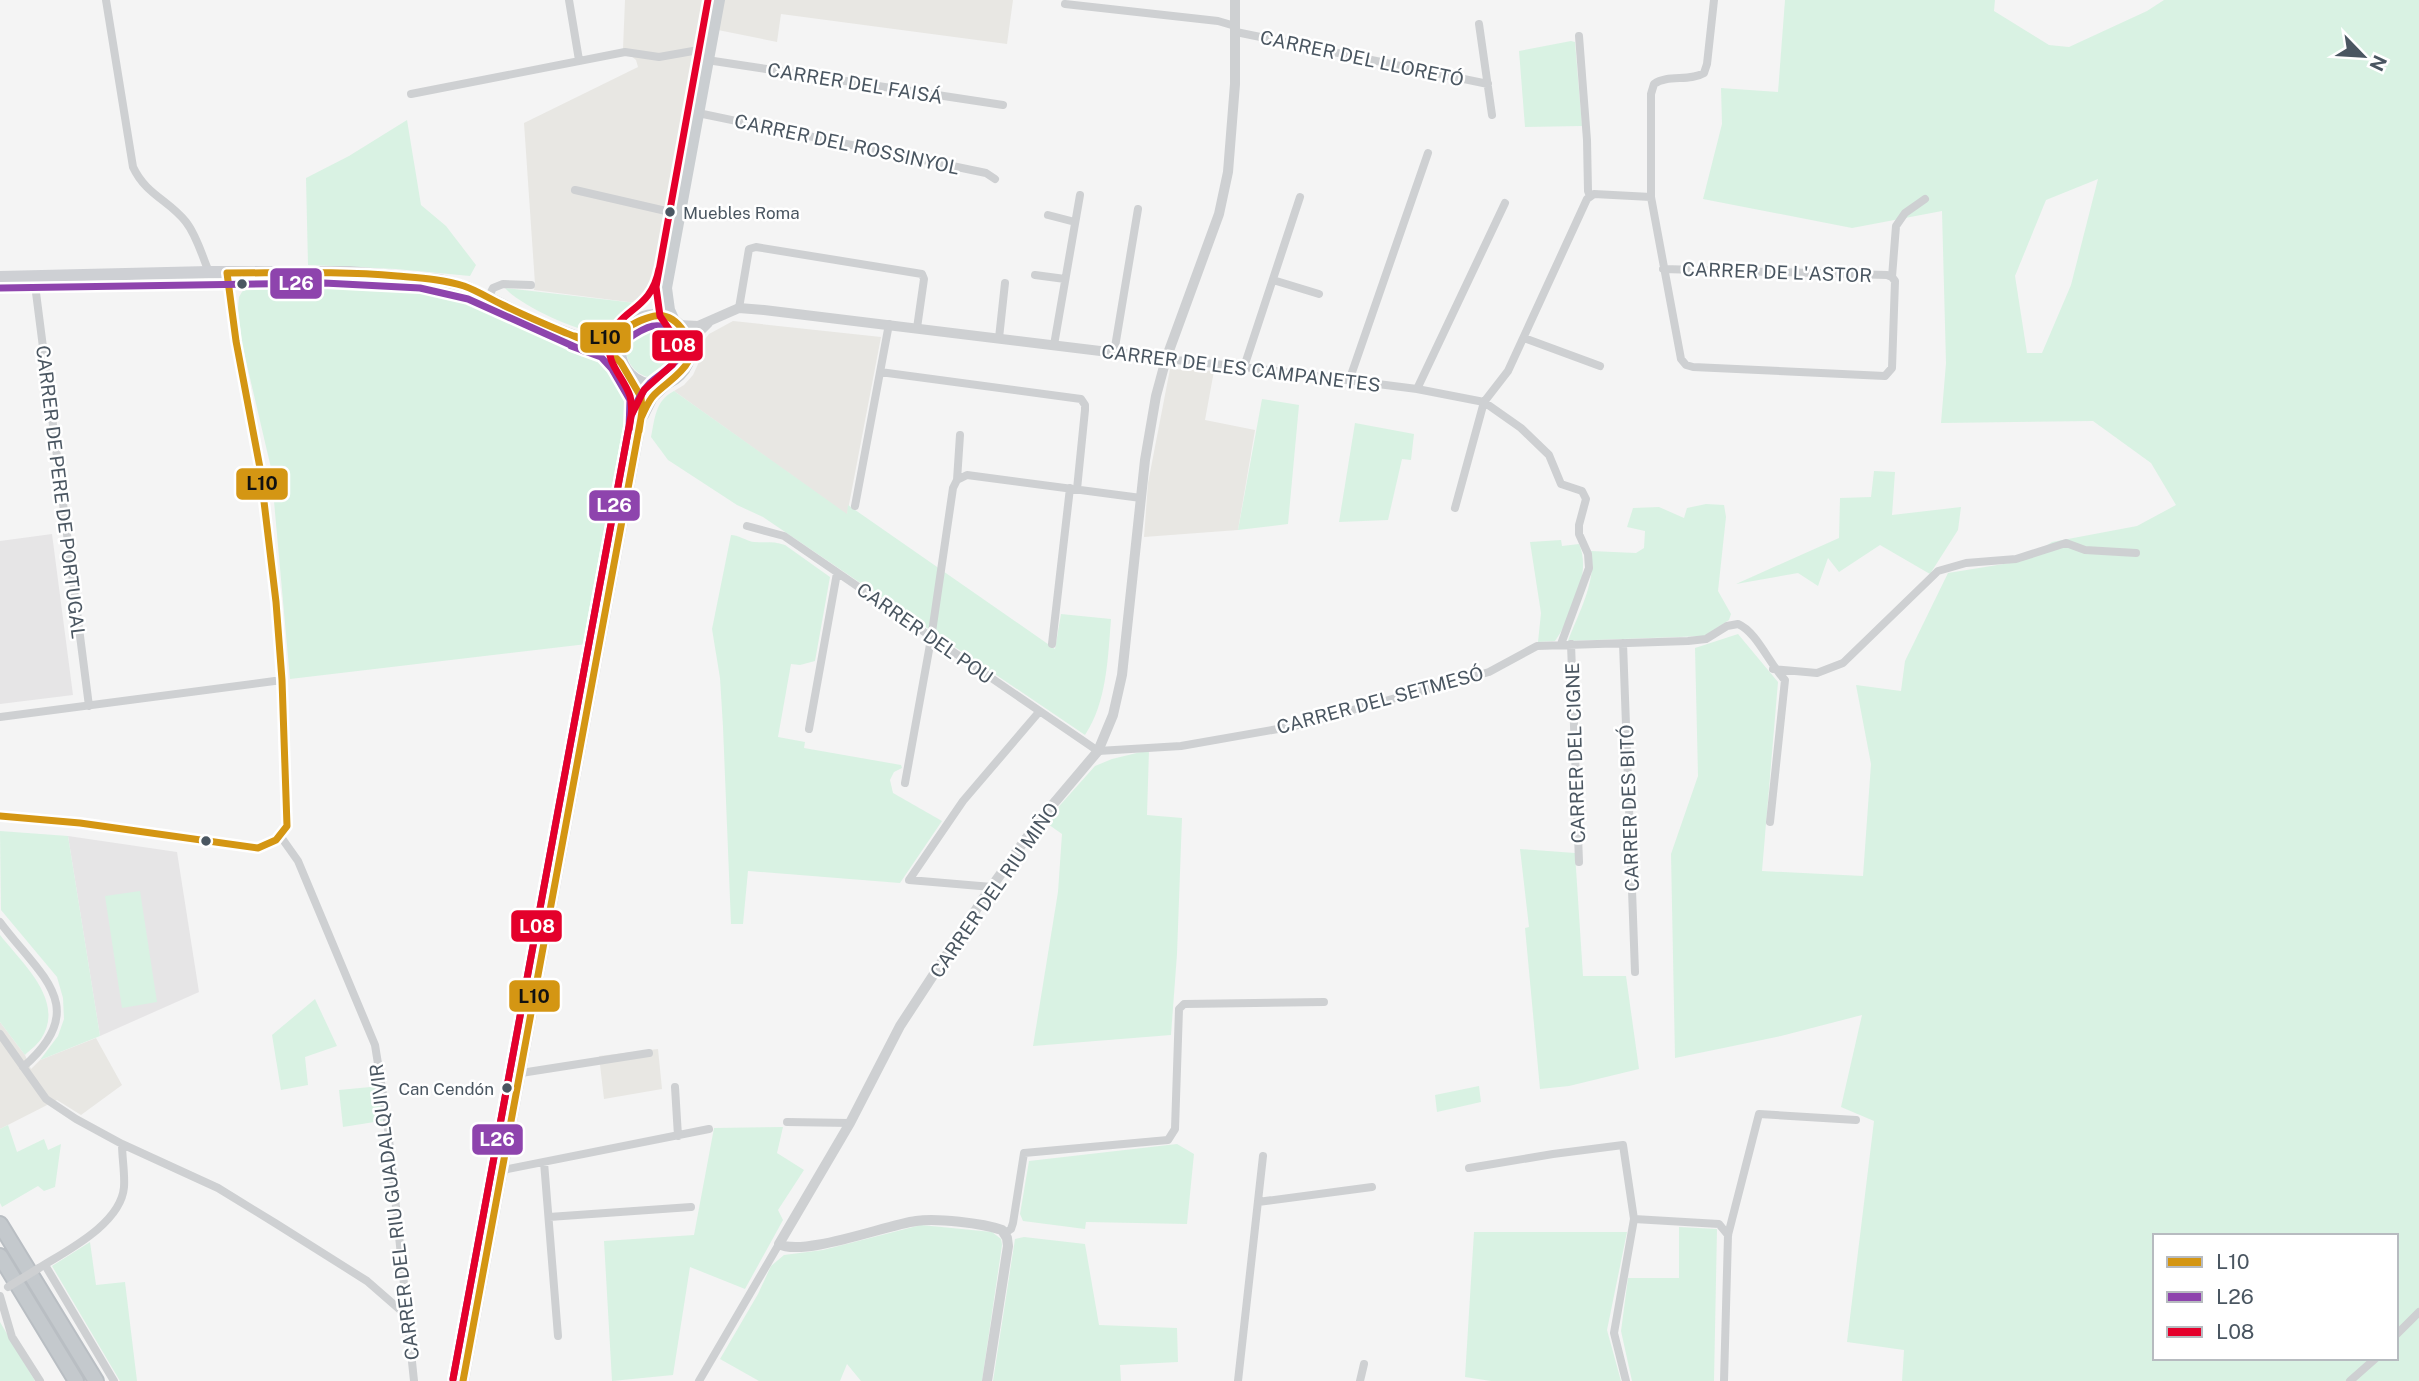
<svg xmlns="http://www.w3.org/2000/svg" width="2419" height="1381" font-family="'Public Sans',sans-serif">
	<rect width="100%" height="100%" fill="#f4f4f4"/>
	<path fill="#e8e7e3" d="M625 0H1013L1007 44 781 14 777 42 703 27 652 298 644 304 534 290 535 284 524 123 638 67 636 60 623 49Z
		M733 321 881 337 847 515 674 391 684 385 693 375 699 362 702 343 709 334Z
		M1170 369 1214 371 1205 420 1255 430 1238 530 1144 537 1148 483Z
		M0 1022 25 1055 31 1069 40 1060 96 1038 122 1085 81 1115 57 1100 0 1129Z
		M658 1049 662 1089 604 1099 599 1056Z"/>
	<path fill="#e6e5e6" d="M52 534 73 695 0 704V541Z
		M68 836 177 852 199 992 100 1036Z"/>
	<path fill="#d9f2e3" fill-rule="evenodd" d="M1785 0H1995L1994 11 2049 45 2069 47 2147 11 2164 0H2419V1381H1902L1904 1350 1847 1342 1874 1121 1841 1107 1862 1015 1781 1036 1675 1058 1671 854 1698 776 1695 648 1738 634 1778 682 1762 871 1863 876 1871 764 1856 685 1901 691 1905 661 1948 573 2022 561 2052 542 2137 526 2176 505 2151 463 2093 421 1941 423 1946 363 1942 211 1852 228 1703 199 1722 124 1721 88 1778 92ZM2098 179 2071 285 2042 353H2027L2015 276 2046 200ZM2155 1236H2396V1358H2155Z
		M1571 41 1575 42 1582 126 1525 127 1519 51Z
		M407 120 421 205 446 226 476 265 470 276 396 269 308 265 306 178 349 156Z
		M263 278 347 280 423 286 461 293 540 334 596 353 608 359 628 391 631 406 587 644 290 679 271 468 242 344 238 308 239 297 246 285Z
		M505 288 644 304C638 307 631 310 625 315 617 321 615 329 604 332 584 336 518 304 505 288Z
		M626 349a29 29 0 1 1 58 0a29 29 0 1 1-58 0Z
		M674 391 847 514 848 505 1055 649 1061 614 1111 619C1108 656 1107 703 1085 735L763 517 737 505 668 460 651 437C655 418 655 401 674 391Z
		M1262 399 1299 405 1288 524 1238 530Z
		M1355 423 1414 434 1411 460 1402 459 1388 520 1339 522Z
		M1874 471 1895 472 1892 515 1961 507 1958 530 1930 574 1880 545 1839 572 1828 558 1818 586 1798 573 1736 584 1839 538 1840 498 1871 497Z
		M1706 504 1724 505 1726 517 1718 591 1731 614 1729 620 1704 636 1568 641C1578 614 1597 581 1591 551L1636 553 1644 548 1645 531 1627 527 1633 508 1659 507 1684 518 1687 508Z
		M731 535C739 535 746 541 754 542 765 543 774 541 785 545L830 577 815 661 800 665 791 664 778 737 805 742 804 748 901 765 902 768 894 772 890 780 893 793 942 821 900 883 748 871 743 924H731L723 727 720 678 712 629Z
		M1561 540 1562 546 1579 544C1592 572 1571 618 1555 641L1538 642 1541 613 1530 542Z
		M1149 750 1147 815 1182 818 1177 954 1171 1035 1033 1046 1058 892 1062 834 1045 822 1095 766 1112 759Z
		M0 831 68 836 100 1036 40 1060 58 1036 64 1019 63 998 57 977 1 910Z
		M1520 849 1575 853 1583 976H1626L1639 1069 1569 1086 1540 1089 1525 928 1529 927Z
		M140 891 157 1002 122 1008 105 896Z
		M0 935C22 963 66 1001 41 1039 37 1045 30 1050 25 1055L0 1022Z
		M315 999 337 1046 305 1057 308 1085 281 1090 272 1035Z
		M381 1086 387 1120 343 1127 339 1090Z
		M1479 1086 1481 1102 1437 1112 1435 1095Z
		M8 1125 17 1152 44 1139 48 1150 61 1144 55 1187 44 1191 38 1186 2 1207 0 1203V1129Z
		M783 1127 777 1153 804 1170 778 1210 783 1220 745 1289 690 1267 673 1375 612 1381 604 1241 694 1235 714 1128Z
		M1177 1144 1194 1154 1187 1224 1086 1222 1085 1229 1023 1221 1020 1214 1029 1161Z
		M921 1225 992 1232 1001 1239 1002 1245 982 1381H861L847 1364 840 1381H759L720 1359 758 1294 771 1266 784 1255 823 1250Z
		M1679 1227 1717 1229 1714 1381H1632L1621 1331 1628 1278H1679Z
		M1474 1232H1627L1607 1330 1621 1381H1491L1465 1377Z
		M1024 1237 1085 1244 1099 1325 1177 1328 1178 1362 1120 1365 1121 1381H993L1015 1239Z
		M90 1242 96 1285 125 1282 137 1381H120L52 1266Z
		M0 1322 35 1381H0Z"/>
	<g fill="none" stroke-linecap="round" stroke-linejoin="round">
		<g stroke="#b9bec3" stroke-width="18">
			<path id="trunk" d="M0 1224 96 1381
				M0 1256 76 1381"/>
		</g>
		<path stroke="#ced0d2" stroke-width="8" d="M106 0 133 167C146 195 169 200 186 222 197 236 202 256 209 272
			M569 0 579 60
			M1714 0 1707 64 1704 73C1689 82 1668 74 1654 84L1651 94V197L1681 359 1686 365 1693 367 1885 376 1892 368 1895 281 1892 277 1896 226 1905 213 1925 199
			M1065 4 1218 21 1235 26
			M1479 24 1492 115
			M1236 32 1488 84
			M1579 36 1587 140 1588 191 1590 196
			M707 60 1003 105
			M411 94 625 52 659 57 710 48
			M698 113 986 173 995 179
			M575 190 679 214
			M1048 215 1075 222
			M1663 269 1887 275 1892 277
			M1035 275 1065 279
			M34 277 89 706
			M1273 280 1319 294
			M489 296 493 288 503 284 531 285
			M739 308 749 249 756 247 922 274 924 279 917 328
			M999 338 1005 283
			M1524 338 1600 366
			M1054 345 1080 195
			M1114 353 1138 209
			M1166 359 1244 367 1417 389 1484 402 1521 428 1549 455 1561 484 1582 491 1586 499 1579 525V534L1588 554 1589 568 1561 644
			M1244 367 1300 197
			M880 372 1081 399 1085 405V410L1077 489
			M1349 381 1428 153
			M1417 389 1505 203
			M957 480 967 475 1141 498
			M855 506 889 324
			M1455 508 1484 402 1508 371 1587 199 1594 194 1651 197
			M747 526 784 536 1098 751 1181 746 1295 726 1489 672 1537 646 1688 641 1706 639 1727 626 1738 624C1757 632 1769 664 1785 680L1770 822
			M1623 643 1635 972
			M1052 644 1070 488
			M1571 644 1579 862
			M1773 669 1817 673 1843 663 1938 571 1966 563 2016 559 2066 543 2085 550 2136 553
			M0 717 282 680
			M809 729 837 573
			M905 783 931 639 953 488 957 480 960 435
			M0 816 80 823 258 848C273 844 280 839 287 826L282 680 276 602 260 468 236 341 227 273
			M281 837 298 861 375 1045 387 1120 414 1381
			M992 887 909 880 963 801 1039 712
			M0 922C39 975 93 1007 23 1067
			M0 1034 46 1099 76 1119 122 1144 218 1188 275 1223 367 1281 406 1315
			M521 1073 649 1053
			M675 1087 678 1136
			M787 1122 850 1123
			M544 1162 558 1336
			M1469 1168 1553 1154 1623 1145 1634 1219 1614 1333 1626 1381
			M503 1170 709 1129
			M1258 1202 1372 1187
			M549 1217 691 1207
			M1634 1219 1719 1224 1728 1235
			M1005 1233 1011 1229 1013 1223 1024 1153 1168 1140 1175 1129 1179 1009 1184 1004 1324 1002
			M45 1265 114 1381
			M39 1268C66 1251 121 1224 124 1187 125 1173 122 1158 122 1144
			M0 1296 12 1337 40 1381
			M2396 1335 2419 1312
			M699 1381 779 1244
			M1238 1381 1263 1156
			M1360 1381 1364 1364
			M1724 1381 1728 1235 1759 1114 1856 1120
			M2350 1381 2376 1358"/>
		<path stroke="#ced0d2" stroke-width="10" d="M679 325 698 326 739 308 764 310 1166 359
			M690 352 701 330 708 323
			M987 1381 1008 1246 1007 1238 1002 1230C982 1223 937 1218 916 1221 886 1225 803 1257 779 1244L850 1123 900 1026 985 896 1038 822 1098 751 1113 715 1122 675 1145 460 1156 396 1166 359 1219 214 1228 172 1235 84V0"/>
		<path stroke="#ced0d4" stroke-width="12" d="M0 277 209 272H349L440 280 467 287 535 321 604 347 621 362
			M591 341 614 337 627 329"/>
		<path stroke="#caced1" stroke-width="12" d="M620 350a35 35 0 1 1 70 0a35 35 0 1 1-70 0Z
			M674 321 669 310 666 288 719 0
			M643 415 652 397 666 384
			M463 1381 641 418V396L633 378"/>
		<use href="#trunk" stroke="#c4c9cd" stroke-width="14"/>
		<path stroke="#ced0d2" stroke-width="8" d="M8 1287 39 1268"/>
		<g stroke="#fff" stroke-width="12">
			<path id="bus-1" d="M227 273C284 273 340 271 397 276 420 278 442 279 464 286 478 291 490 299 503 305 523 315 544 324 566 333 572 335 579 339 585 340 620 347 656 288 684 332 705 364 671 377 654 395 648 401 645 410 641 418L463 1381
				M575 336 606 348 621 363 641 397 642 411 639 431
				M0 816 80 823 258 848 276 840 287 826 282 680 276 602 260 468 236 341 227 273"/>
		</g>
		<g stroke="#fff" stroke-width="12">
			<path id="bus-2" d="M0 288 324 283 420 288 468 299 584 351C593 352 602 353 611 349 630 341 657 308 676 338 680 344 682 352 678 358 671 369 658 375 650 383 641 392 635 405 631 416L453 1379
				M571 346 601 357 612 369 630 400 629 429"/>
		</g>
		<g stroke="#fff" stroke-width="12">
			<path id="bus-3" d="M629 429C631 418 633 407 630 396 623 375 605 364 610 340 618 308 651 312 659 269
				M453 1379 631 416 644 390 672 365 679 352 677 341 660 316 656 287 708 0"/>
		</g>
		<use href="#bus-1" stroke="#d49613" stroke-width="7"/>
		<use href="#bus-2" stroke="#8e44ad" stroke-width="7"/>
		<use href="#bus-3" stroke="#e4002b" stroke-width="7"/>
	</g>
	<g fill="#4a5661" stroke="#fff" stroke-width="2.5">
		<circle cx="670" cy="212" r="6"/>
		<circle cx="242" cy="284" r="6"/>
		<circle cx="206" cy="841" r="6"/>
		<circle cx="507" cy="1088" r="6"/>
	</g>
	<g text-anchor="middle" stroke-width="5" stroke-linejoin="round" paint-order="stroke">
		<g font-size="17" fill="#4a5661" stroke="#fff" text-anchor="start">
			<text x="683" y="219">Muebles Roma</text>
			<text x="494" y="1095" text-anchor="end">Can Cendón</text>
		</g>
		<g font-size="19" fill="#4a5661" stroke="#fff">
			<text transform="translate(1362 58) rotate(12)" y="7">CARRER DEL LLORETÓ</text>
			<text transform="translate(855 83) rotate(9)" y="7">CARRER DEL FAISÁ</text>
			<text transform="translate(847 144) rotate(12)" y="7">CARRER DEL ROSSINYOL</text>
			<text transform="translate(1777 272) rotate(2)" y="7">CARRER DE L'ASTOR</text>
			<text transform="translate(1241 368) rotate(7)" y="7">CARRER DE LES CAMPANETES</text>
			<text transform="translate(61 492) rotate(83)" y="7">CARRER DE PERE DE PORTUGAL</text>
			<text transform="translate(925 633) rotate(35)" y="7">CARRER DEL POU</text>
			<text transform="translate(1380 700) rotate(-15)" y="7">CARRER DEL SETMESÓ</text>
			<text transform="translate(1575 753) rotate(-92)" y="7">CARRER DEL CIGNE</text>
			<text transform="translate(1629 808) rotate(-92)" y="7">CARRER DES BITÓ</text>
			<text transform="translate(994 890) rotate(-55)" y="7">CARRER DEL RIU MIÑO</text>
			<text transform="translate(394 1212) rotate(-97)" y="7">CARRER DEL RIU GUADALQUIVIR</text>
		</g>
	</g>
	<g stroke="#fff" stroke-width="2.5">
		<rect x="269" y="267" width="54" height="33" rx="7" fill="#8e44ad"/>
		<rect x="579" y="321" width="53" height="33" rx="7" fill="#d49613"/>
		<rect x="651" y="329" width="53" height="33" rx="7" fill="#e4002b"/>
		<rect x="235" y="467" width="54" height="34" rx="7" fill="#d49613"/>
		<rect x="588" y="489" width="53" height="33" rx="7" fill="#8e44ad"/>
		<rect x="510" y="909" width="53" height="34" rx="7" fill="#e4002b"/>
		<rect x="508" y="979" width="53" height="34" rx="7" fill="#d49613"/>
		<rect x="471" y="1123" width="53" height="33" rx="7" fill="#8e44ad"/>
	</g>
	<g font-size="19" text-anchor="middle" font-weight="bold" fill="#fff">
		<text x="296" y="290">L26</text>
		<text x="678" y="352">L08</text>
		<text x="614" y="512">L26</text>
		<text x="537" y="933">L08</text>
		<text x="497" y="1146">L26</text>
	</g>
	<g font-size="19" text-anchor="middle" font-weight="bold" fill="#111">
		<text x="605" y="344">L10</text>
		<text x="262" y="490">L10</text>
		<text x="534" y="1003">L10</text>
	</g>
	<rect x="2153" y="1234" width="245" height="126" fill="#ffffff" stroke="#b7bbc0" stroke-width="2"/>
	<rect x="2167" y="1257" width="35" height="10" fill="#d49613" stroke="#b7bbc0" stroke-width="2"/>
	<text x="2216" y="1269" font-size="21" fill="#4a5661">L10</text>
	<rect x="2167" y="1292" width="35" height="10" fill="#8e44ad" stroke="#b7bbc0" stroke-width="2"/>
	<text x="2216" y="1304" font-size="21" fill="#4a5661">L26</text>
	<rect x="2167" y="1327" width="35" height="10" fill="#e4002b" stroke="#b7bbc0" stroke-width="2"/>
	<text x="2216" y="1339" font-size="21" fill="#4a5661">L08</text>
	<g transform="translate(2363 56) rotate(115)" stroke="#ffffff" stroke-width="5" paint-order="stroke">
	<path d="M0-5L12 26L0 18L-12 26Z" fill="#4a5661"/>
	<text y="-10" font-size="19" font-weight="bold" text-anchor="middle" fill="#4a5661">N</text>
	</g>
</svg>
